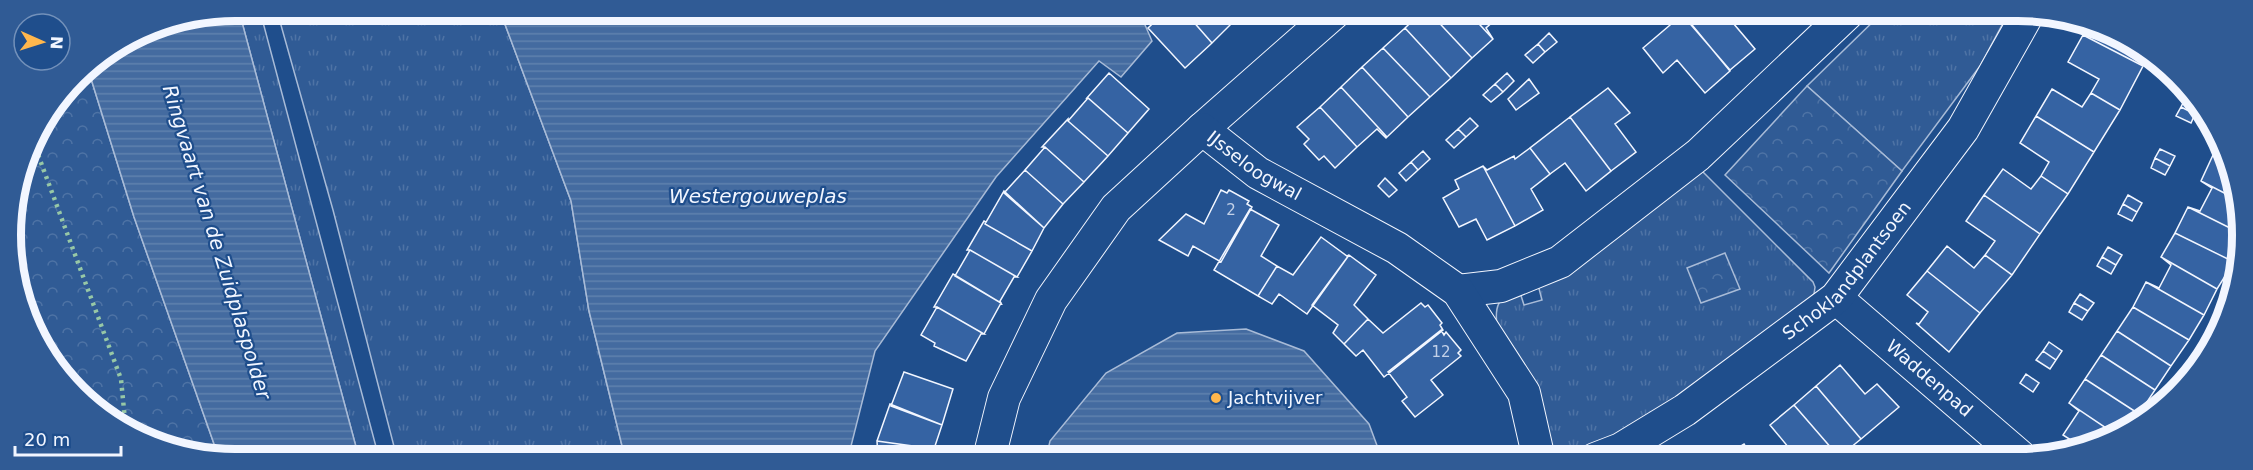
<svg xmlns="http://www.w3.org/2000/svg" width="2253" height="470" font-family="'DejaVu Sans',sans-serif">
	<defs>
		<pattern id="grass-tufts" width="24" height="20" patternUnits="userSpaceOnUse" patternTransform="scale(1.5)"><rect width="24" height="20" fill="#305b95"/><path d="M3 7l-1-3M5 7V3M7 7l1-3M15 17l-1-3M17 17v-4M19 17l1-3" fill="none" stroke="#4e73a5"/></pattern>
		<pattern id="park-crowns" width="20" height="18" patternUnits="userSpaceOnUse" patternTransform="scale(1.5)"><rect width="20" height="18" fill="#305b95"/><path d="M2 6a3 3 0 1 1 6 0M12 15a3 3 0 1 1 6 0" fill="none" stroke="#4e73a5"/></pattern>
		<pattern id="water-rules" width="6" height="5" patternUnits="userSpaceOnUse" patternTransform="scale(1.5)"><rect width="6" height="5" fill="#446ba0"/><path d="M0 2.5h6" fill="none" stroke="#5f81ae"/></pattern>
	</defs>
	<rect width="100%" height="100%" fill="#1f4e8c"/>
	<path fill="url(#grass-tufts)" stroke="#a8bbd7" stroke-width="1.5" d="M239 11H260L379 458H359Z
		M277 11H500L571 201 589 311 625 458H397L333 210Z
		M1883 12H2009L1980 66 1902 171 1807 86Z
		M1702 171 1813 282 1815 287 1814 294 1734 363 1591 450 1576 456 1552 446 1497 326C1494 302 1500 300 1518 286L1524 305 1542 300 1537 281Z"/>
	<path fill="url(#park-crowns)" stroke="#a8bbd7" stroke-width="1.5" d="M88 69 134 217 219 458H206L123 430 66 383 22 307 11 221 28 149 77 76Z
		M1807 86 1902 171 1829 273 1725 175Z
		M1725 253 1740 289 1701 303 1687 268Z"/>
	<path fill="url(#water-rules)" stroke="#a8bbd7" stroke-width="1.5" d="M235 11H239L359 458H219L134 217 88 69 149 27Z
		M500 11H1139L1152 41 1121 77 1099 61 996 177 875 351 848 458H625L589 311 571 201Z
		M1246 329 1304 351 1369 424 1382 459 1046 458 1050 441 1106 373 1177 333Z"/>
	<path fill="#3563a3" stroke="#f2f6ff" stroke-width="1.5" d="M1166 11H1184L1212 43 1185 68 1148 28Z
		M1184 11 1225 12 1236 23 1233 22 1212 43Z
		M1225 12H1248L1236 23Z
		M1422 12H1429L1472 58 1451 78 1405 28Z
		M1429 12H1468L1493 39 1472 58Z
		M1468 12H1504L1486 28 1493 39Z
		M1694 12H1734L1728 17 1755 49 1730 70 1686 19Z
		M1784 12H1798L1791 19Z
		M1683 14 1730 71 1705 93 1677 60 1663 73 1643 48Z
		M2087 26 2130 40 2148 56 2143 66 2083 35Z
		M1405 28 1451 78 1430 97 1383 48Z
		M1549 33 1557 42 1545 52 1538 44Z
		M2083 35 2143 66 2120 110 2091 93 2099 79 2068 62Z
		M1538 44 1545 52 1533 63 1525 55Z
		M1383 48 1430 97 1408 117 1362 67Z
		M1362 67 1408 117 1387 137 1341 87Z
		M1109 73 1149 109 1128 133 1088 98 1086 99Z
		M1507 73 1514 81 1503 92 1495 84Z
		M1529 79 1539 93 1516 110 1508 99Z
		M1495 84 1503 92 1491 102 1483 95Z
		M1341 87 1387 137 1386 138 1377 129 1357 147 1320 107Z
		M1608 88 1630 113 1615 124 1636 152 1611 171 1570 117Z
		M2052 89 2082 107 2091 93 2120 110 2094 152 2036 116Z
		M2186 97 2199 104 2195 114 2181 107Z
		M1088 98 1128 133 1108 156 1068 121Z
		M1320 107 1357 147 1335 168 1324 156 1319 160 1304 144 1309 139 1297 127Z
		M2181 107 2195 114 2191 123 2176 116Z
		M2036 116 2094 152 2068 194 2041 176 2049 162 2020 143Z
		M1570 117 1611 171 1586 191 1565 163 1550 174 1530 148Z
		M1470 118 1478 126 1466 137 1458 129Z
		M1068 119V121L1108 156 1084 182 1045 147H1042Z
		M1458 129 1466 137 1454 148 1446 140Z
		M1045 147 1084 182 1063 204 1025 170Z
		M1530 148 1550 174 1531 189 1543 210 1515 226 1483 166 1487 170 1514 156 1515 159Z
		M2160 149 2175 156 2170 166 2155 158Z
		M1423 151 1430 159 1418 170 1411 162Z
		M2213 155 2228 163 2235 177 2236 199 2201 181Z
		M2155 158 2170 166 2165 175 2151 168Z
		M1411 162 1418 170 1406 181 1399 173Z
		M1483 166 1515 226 1487 240 1476 219 1459 227 1443 198 1459 189 1455 180Z
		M2003 169 2031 189 2041 176 2068 194 2040 234 1984 195Z
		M1025 170 1063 204 1044 228 1004 193Z
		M1385 178 1397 190 1389 197 1378 186Z
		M2201 181 2236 199 2238 232 2188 207 2200 211 2212 188Z
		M1221 190 1227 193 1229 190 1249 201 1247 204 1252 207 1221 262 1193 246 1188 256 1159 240 1186 214 1204 224Z
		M1004 191 1044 228 1032 251 985 224Z
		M1984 195 2040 234 2012 275 1985 255 1995 241 1966 221Z
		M2128 195 2142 203 2137 212 2123 204Z
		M2123 204 2137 212 2132 221 2118 214Z
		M2188 207 2238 232 2240 251 2234 262 2175 233Z
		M1250 209 1279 225 1261 256 1277 266 1258 296 1214 270Z
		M984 221 986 222 985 224 1032 251 1017 277 970 250H967Z
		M2175 233 2234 262 2217 289 2161 257Z
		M1321 237 1347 256 1349 255 1307 314 1279 294 1272 304 1258 296 1277 266 1293 275Z
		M1947 246 1974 268 1985 255 2012 275 1980 313 1927 271Z
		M2108 247 2122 255 2116 265 2102 257Z
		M970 250 1017 277H1014L1000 301 1001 303 955 276Z
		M1349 255 1376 275 1354 305 1368 319 1344 344 1333 333 1338 325 1312 305Z
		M2102 257 2116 265 2111 274 2097 266Z
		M2161 257 2217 289 2204 315 2146 282 2159 288 2171 265Z
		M1927 271 1980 313 1949 352 1916 323 1919 324 1928 312 1907 295Z
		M953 274 1001 303 984 334 937 307H934Z
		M2146 282 2204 315 2189 340 2133 307Z
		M2080 294 2094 303 2088 311 2074 303Z
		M1421 303 1425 307 1428 305 1442 323 1440 325 1443 330 1384 377 1363 350 1356 356 1344 344 1368 319 1383 333Z
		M2074 303 2088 311 2082 320 2069 312Z
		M937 307 984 334H981L966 361 934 346 935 343 921 335Z
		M2133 307 2189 340 2171 366 2117 331Z
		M1441 330 1444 335 1446 332 1461 350 1458 353 1461 356 1431 380 1443 395 1415 417 1402 401 1407 397 1388 372Z
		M2117 331 2171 366 2155 390 2101 355Z
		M2049 342 2062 351 2056 360 2043 351Z
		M2043 351 2056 360 2050 369 2036 360Z
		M2101 355 2155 390 2139 414 2085 379Z
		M1840 365 1865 394 1877 384 1899 407 1861 439 1816 386Z
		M904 372 953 389 942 425 891 406Z
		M2026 374 2039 383 2033 392 2020 383Z
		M2085 379 2139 414 2130 427 2118 436 2069 403Z
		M1816 386 1861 439 1839 457 1794 405Z
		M2069 403 2118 436 2080 446 2063 435 2079 411Z
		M890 404 942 425 934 449 877 441Z
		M1794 405 1839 457 1837 459H1787L1794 454 1770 425Z
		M125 420 132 432 123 430 116 424Z
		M877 441 934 449V458H878Z
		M1744 444 1753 459H1720Z"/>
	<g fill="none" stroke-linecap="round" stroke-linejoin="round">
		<g stroke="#f2f6ff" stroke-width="34">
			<g id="minor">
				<path d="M1202 129 1335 12"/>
				<path d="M1458 291 1501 286 1560 262 1698 155 1849 12"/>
				<path id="s1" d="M1836 298 2023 459"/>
				<path id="s2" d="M989 458 1004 398 1051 300 1116 208 1202 129 1258 173 1397 248 1458 291 1524 393 1539 459"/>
				<path id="s3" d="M1595 459 1621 449 1685 410 1836 298 1963 129 2029 12"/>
			</g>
		</g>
		<use href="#minor" stroke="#1f4e8c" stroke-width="32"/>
		<path stroke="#97c8a6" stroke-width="4.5" stroke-dasharray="3 4.5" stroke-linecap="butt" d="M33 141 121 379 125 420"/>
	</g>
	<circle fill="#ffb74d" stroke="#1f4e8c" stroke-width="2" cx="1216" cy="398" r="6"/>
	<g text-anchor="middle" stroke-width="4.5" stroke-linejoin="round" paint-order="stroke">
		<g font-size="15" fill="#c3d1e8">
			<text x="1231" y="215">2</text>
			<text x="1441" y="357">12</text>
		</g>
		<g font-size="18" fill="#f2f6ff" stroke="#1f4e8c">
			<text dy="6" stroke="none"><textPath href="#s2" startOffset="464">IJsseloogwal</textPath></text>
			<text dy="6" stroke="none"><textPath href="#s3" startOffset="318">Schoklandplantsoen</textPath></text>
			<text dy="6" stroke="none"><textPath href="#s1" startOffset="123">Waddenpad</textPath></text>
		</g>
		<g font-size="18" fill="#f2f6ff" stroke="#1f4e8c" text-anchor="start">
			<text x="1228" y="404">Jachtvijver</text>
		</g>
		<g font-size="20" font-style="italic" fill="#f2f6ff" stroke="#1f4e8c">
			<text x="758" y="203">Westergouweplas</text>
			<text transform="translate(217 242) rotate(73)" y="7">Ringvaart van de Zuidplaspolder</text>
		</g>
	</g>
	<path d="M0 0H2253V470H0ZM235 21H2018A214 214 0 0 1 2232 235V235A214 214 0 0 1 2018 449H235A214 214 0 0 1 21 235V235A214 214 0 0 1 235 21Z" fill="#305b95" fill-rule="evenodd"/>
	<path fill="none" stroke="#f2f6ff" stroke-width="8" d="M235 21H2018A214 214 0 0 1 2232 235V235A214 214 0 0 1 2018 449H235A214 214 0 0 1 21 235V235A214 214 0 0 1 235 21Z"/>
	<g transform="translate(42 42) rotate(93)"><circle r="28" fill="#1f4e8c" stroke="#7391ba" stroke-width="1.5"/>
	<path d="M0-4.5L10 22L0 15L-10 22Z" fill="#ffb74d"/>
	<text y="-9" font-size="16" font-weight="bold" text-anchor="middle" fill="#f2f6ff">N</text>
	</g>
	<path d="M15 446v9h106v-9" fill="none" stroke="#f2f6ff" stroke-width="3"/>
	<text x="24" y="446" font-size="18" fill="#f2f6ff" stroke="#1f4e8c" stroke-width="4.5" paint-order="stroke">20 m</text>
</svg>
